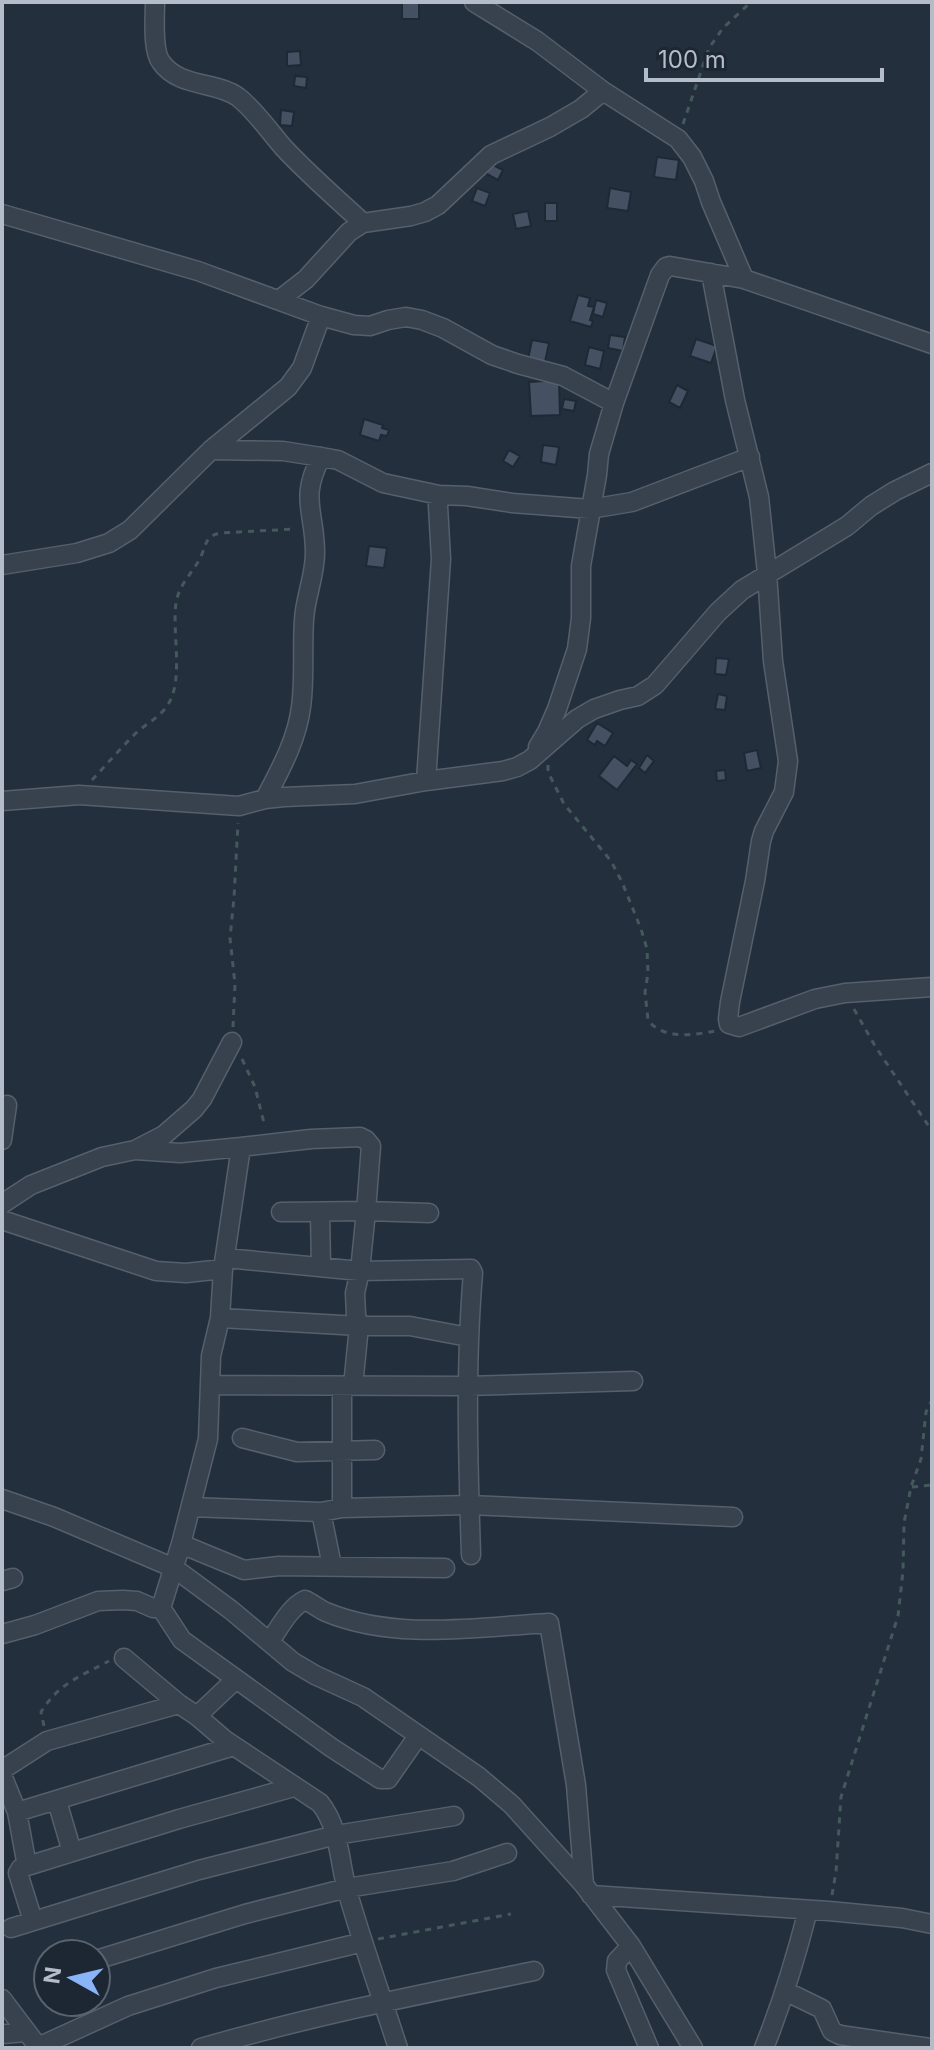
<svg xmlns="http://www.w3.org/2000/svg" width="934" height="2050" font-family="Inter,sans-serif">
	<rect width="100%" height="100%" fill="#242f3e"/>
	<path fill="#455162" stroke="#1f2835" stroke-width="2" d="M402 3H419V19H402Z
		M300 51 301 65 287 66V52Z
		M295 76 307 77 306 88 294 86Z
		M281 110 294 112 292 126 280 125Z
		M657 157 679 160 676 180 654 177Z
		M489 163 503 170 498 180 484 172Z
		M477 188 490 193 485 206 472 201Z
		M610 188 631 192 628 211 607 208Z
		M545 203H557V221H545Z
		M528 211 531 226 516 229 513 214Z
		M578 295 590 298 588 306 594 307 590 320 593 321 591 327 570 321Z
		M596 300 607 303 603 317 593 314Z
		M610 335 625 337 623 351 608 348Z
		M696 339 717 346 711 363 690 356Z
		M532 340 549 343 545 362 528 359Z
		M589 347 604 351 600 369 585 365Z
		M559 380 560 415 531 416 529 382Z
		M677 385 688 391 680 408 669 402Z
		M564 399 576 401 574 411 562 409Z
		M364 419 383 425 382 428 389 430 387 436 381 435 379 441 360 435Z
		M543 445 559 447 556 465 541 462Z
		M509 450 520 456 513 467 503 461Z
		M369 546 387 548 384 568 366 566Z
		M716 658 729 659 726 675 715 674Z
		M718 694 727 696 725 710 715 709Z
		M597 723 613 733 605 746 597 741 595 745 587 740Z
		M757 750 761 768 747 771 744 753Z
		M647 755 654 761 645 773 639 768Z
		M614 756 627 766 631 760 637 764 617 790 599 776Z
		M725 770 726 780 717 781 716 771Z"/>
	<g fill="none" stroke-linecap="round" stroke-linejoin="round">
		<g stroke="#565f6c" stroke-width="21">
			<path id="street" d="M155 2C155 17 152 50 161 62 179 88 216 81 238 97 255 110 269 131 283 147 308 174 336 198 363 223
				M474 2 537 41 603 91 678 139 692 157 704 181 711 202 744 279
				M2 214 198 271 321 316 354 325 370 326 388 320 406 317 422 320 443 328 492 355 518 364 563 376 614 403 660 275 666 267 670 266 744 279 932 344
				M711 273 735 400 759 497 767 573 773 661 788 761 784 792 764 831 761 841 755 881 730 1002 728 1019 729 1024 739 1027 815 999 845 993 932 987
				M279 300 306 279 349 232 363 223 411 216 425 212 438 205 491 155 550 127 581 109 603 91
				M211 450 283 451 321 457 338 460 383 483 439 495 467 496 512 503 590 509 632 502 750 457
				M2 565 77 553 109 543 130 530 211 450 288 387 302 368 321 316
				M538 747 547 732 557 709 577 649 581 618V566L597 475 599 454 614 403
				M426 781 441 559 438 506 439 495
				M265 799C280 770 297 740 301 707 305 679 302 649 304 620 305 598 315 576 315 553 315 511 299 499 321 457
				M2 801 79 795 239 806 265 799 284 797 355 794 426 781 503 771 517 767 530 760 577 719 594 709 620 700 638 696 655 685 718 612 742 590 847 526 871 506 895 491 932 473
				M2 1140 7 1105
				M241 1147 311 1139 360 1137 366 1140 371 1146 366 1211 360 1271 355 1293 356 1315 359 1326 353 1386
				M2 1204 31 1185 102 1157 135 1150 164 1135 194 1109 202 1099 232 1042
				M281 1212 366 1211 429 1213
				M320 1212 321 1267
				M2 1220 156 1271 186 1273 223 1269
				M226 1258 360 1271 471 1269 473 1273C465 1368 468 1460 471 1555
				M220 1318 359 1326H410L468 1337
				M210 1385 467 1386 633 1381
				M242 1438 297 1452 375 1450
				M2 1499 54 1517 174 1568 231 1610 293 1662 315 1675 363 1697 479 1777 512 1805 584 1885 631 1946 693 2048
				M191 1507 321 1512 342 1508 469 1505 733 1517
				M342 1508V1386
				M321 1512 332 1566
				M181 1544 244 1570 279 1566 445 1568
				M2 1581 13 1578
				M161 1608 182 1640 332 1748 380 1779H388L418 1736
				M2 1634 35 1625 98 1601 123 1600 137 1601 153 1608H161L181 1544 208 1439 211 1356 220 1318 223 1269 241 1147 180 1153 135 1150
				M270 1641C280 1627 290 1607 305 1600 312 1603 319 1609 326 1612 396 1641 476 1627 549 1623L576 1785 584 1885
				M124 1658 179 1704
				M197 1716 225 1740 320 1803C340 1828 339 1861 347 1890 362 1943 381 1995 398 2048
				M2 1770 47 1741 179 1704 197 1716 235 1680
				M2 1775 17 1812 27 1866
				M57 1801 72 1852
				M17 1812 234 1746
				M591 1895 829 1911 902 1918 932 1924
				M33 1921 18 1873 21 1868 179 1819 294 1787
				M11 1928 199 1870 336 1835 454 1816
				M631 1946 617 1961 616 1970 649 2048
				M96 1960 245 1914 347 1888 453 1871 507 1853
				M785 1991 822 2009 832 2031 840 2035 930 2048
				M2 1999 39 2048
				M2 2034 26 2032
				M38 2047 128 2006 216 1978 363 1942
				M201 2048C311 2016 422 1994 534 1971
				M764 2048C782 2003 796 1957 808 1910"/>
		</g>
		<path stroke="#44595c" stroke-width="3" stroke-dasharray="6 6" stroke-linecap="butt" d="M683 124 709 48 723 28 751 2
			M548 765V772L564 804 611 861 622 882 641 929 647 949 648 973 645 992 648 1020C663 1040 693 1035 715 1031
			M92 780C106 765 120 749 134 735 146 723 162 717 170 701 183 675 172 631 176 603 179 583 195 571 202 554 207 542 206 536 220 533L295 529
			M854 1009 875 1046 932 1131
			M233 1027 235 984 230 938 234 898 238 823
			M242 1059 255 1087 265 1127
			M912 1487 932 1485
			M44 1726 41 1712C59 1683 81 1676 109 1661
			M832 1895 836 1872 841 1797 898 1616 903 1571 904 1523 911 1487 921 1459 926 1412 932 1400
			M378 1939 511 1914"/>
		<use href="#street" stroke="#38414e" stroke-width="18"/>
	</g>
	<rect width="934" height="2050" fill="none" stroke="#b4bcc9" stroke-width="8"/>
	<g transform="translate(72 1978) rotate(278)"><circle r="38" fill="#1d2633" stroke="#59626f" stroke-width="2"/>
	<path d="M0-6L14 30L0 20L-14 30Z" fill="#8ab4f8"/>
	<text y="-12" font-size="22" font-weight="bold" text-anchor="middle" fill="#b4bcc9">N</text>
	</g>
	<path d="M646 68v12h236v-12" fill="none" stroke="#b4bcc9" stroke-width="4"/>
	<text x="658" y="68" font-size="24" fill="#b4bcc9" stroke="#1d2633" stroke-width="6" paint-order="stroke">100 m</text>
</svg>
